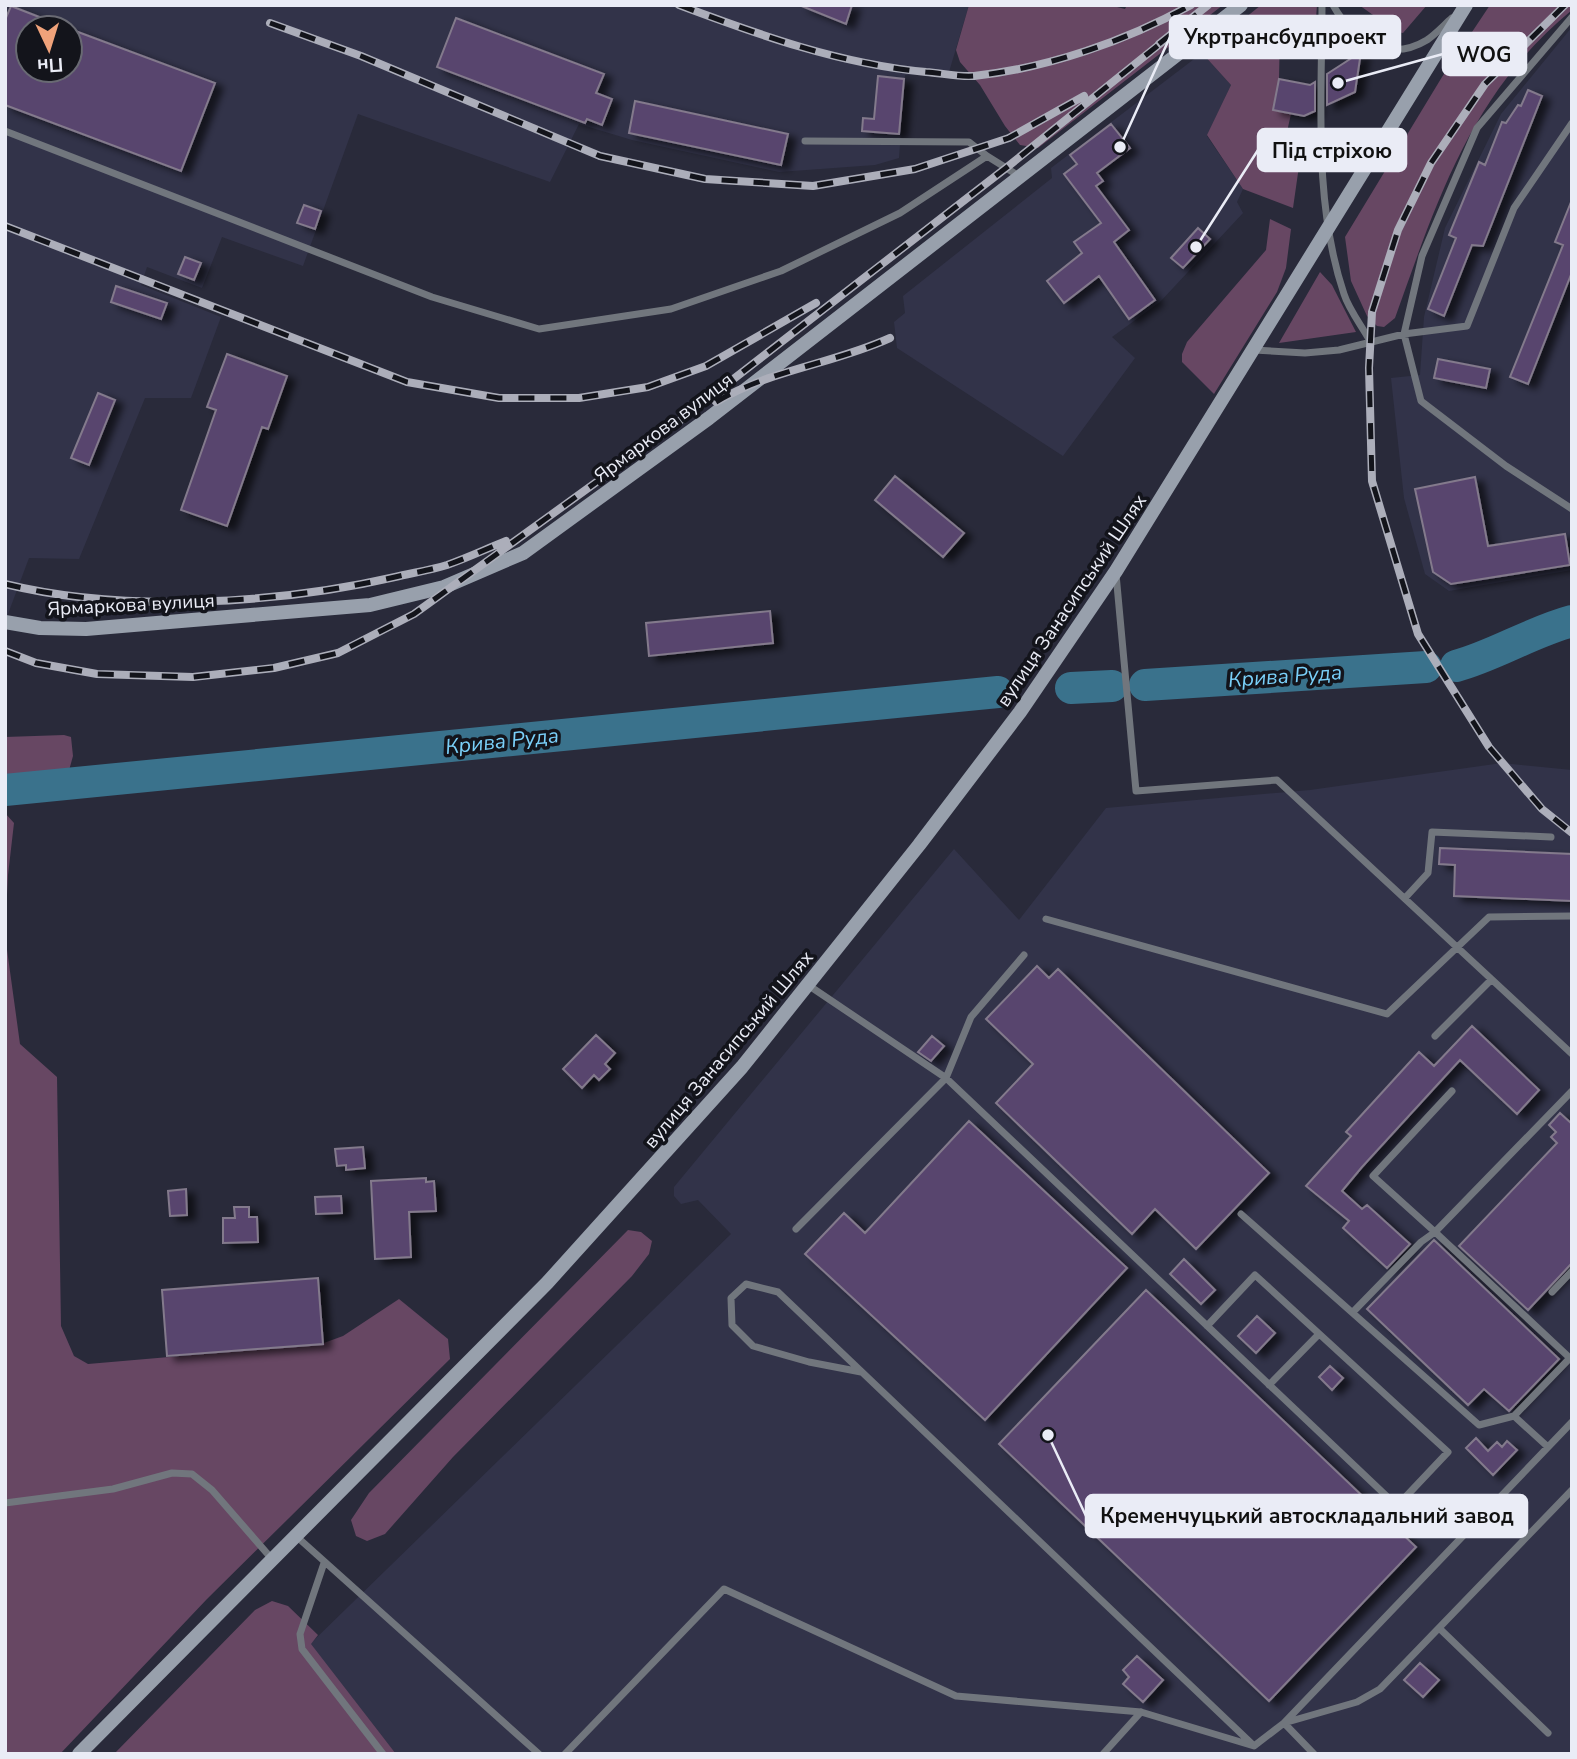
<svg xmlns="http://www.w3.org/2000/svg" width="1577" height="1759" font-family="'Nunito Sans',sans-serif">
	<defs>
		<filter id="shadow"><feDropShadow dx="8" dy="4.5" stdDeviation="3.5" flood-color="#0009"/></filter>
	</defs>
	<rect width="100%" height="100%" fill="#292a3a"/>
	<path fill="#323349" fill-rule="evenodd" d="M5 5H969L949 72 905 75 899 158 875 165 779 172 632 140 579 124 550 182 358 114 303 266 222 237 202 288 147 267 141 285 221 317 191 398H145L79 559 29 558 5 622ZM28 28H70V70H28Z
		M1572 27V570L1449 591 1425 574 1404 498 1391 378 1420 375 1424 317 1445 228 1501 114Z
		M1202 53 1231 85 1207 136 1243 189 1237 202 1243 213 1160 302 1112 337 1135 358 1063 456 897 348 894 322 905 313 903 296 1052 178 1051 168Z
		M1502 763 1572 770V1754H396L310 1644 731 1234 698 1200 681 1204 674 1196V1187L954 849 1019 920 1106 808 1310 790Z"/>
	<path fill="#674763" d="M969 5H1109L1125 9 1127 5H1223L1038 148 1020 145 1005 126 980 85 960 62 956 50Z
		M1261 5H1317L1315 32H1280L1279 79 1273 110 1291 114 1284 145 1301 152 1293 208 1243 189 1207 135 1231 85 1202 53Z
		M1359 5H1427L1403 33 1397 32Z
		M1490 5H1572V10C1471 93 1437 201 1395 318L1384 327 1377 326 1367 316 1351 281 1345 237 1442 77Z
		M1270 219 1291 229 1286 268 1277 292 1214 394 1182 362V354L1187 342 1266 250Z
		M1320 272 1332 285 1356 332 1279 343Z
		M64 735 71 737 73 756 68 774 5 782V737Z
		M5 813 14 823 8 875 5 935 20 1044 57 1077 61 1326 74 1356 88 1364 321 1344 343 1336 399 1299 448 1339 450 1359 207 1599 60 1754H5Z
		M628 1230 641 1232 652 1241 649 1254 632 1276 453 1457 385 1534 367 1541 356 1536 351 1520 369 1493Z
		M272 1601 288 1606 318 1635 311 1644 396 1754H114L255 1610Z"/>
	<g fill="none" stroke-linecap="round" stroke-linejoin="round">
		<path stroke="#3a728c" stroke-width="32" d="M1456 666C1496 655 1531 632 1572 621
			M1145 685 1426 667
			M1071 688 1112 686
			M5 790 998 692"/>
	</g>
	<path fill="#59456e" stroke="#837a8c" stroke-width="2" filter="url(#shadow)" d="M799 5H852L846 24Z
		M11 6 65 27 28 28V70H70V29L215 83 181 171 5 105V20Z
		M456 18 604 74 596 93 612 99 602 125 587 119 585 123 437 67Z
		M1361 52 1355 92 1327 105V74Z
		M878 76 904 79 899 134 862 131 863 118 874 119Z
		M1279 79 1310 85 1315 82V111L1304 116 1273 110Z
		M1528 90 1542 96 1483 246 1472 245 1444 316 1428 309 1456 238 1449 235 1479 162 1485 165 1502 122 1506 123 1518 105 1521 106Z
		M635 101 788 134 781 165 629 133Z
		M1111 124 1130 148 1097 173 1103 181 1096 186 1129 230 1114 242 1155 300 1129 319 1099 276 1064 303 1047 281 1082 253 1074 242 1101 223 1064 174 1077 164 1070 155Z
		M1571 202 1572 272 1528 384 1510 377 1563 245 1555 242Z
		M304 205 321 211 315 229 297 223Z
		M1198 228 1210 239 1183 268 1171 258Z
		M185 257 201 263 194 280 178 274Z
		M116 286 167 303 161 319 111 302Z
		M227 354 287 376 268 429 262 427 227 526 181 510 216 410 207 407Z
		M1438 359 1490 369 1486 388 1434 378Z
		M98 393 115 400 89 465 71 458Z
		M895 476 964 533 943 557 875 500Z
		M1475 477 1488 546 1565 534 1570 565 1451 584 1433 572 1415 489Z
		M770 611 773 643 649 656 646 623Z
		M1440 848 1572 854V901L1454 896 1455 865 1439 864Z
		M1037 966 1049 978 1058 969 1269 1173 1196 1249 1155 1209 1132 1234 996 1103 1033 1064 986 1019Z
		M1472 1026 1539 1090 1517 1114 1460 1060 1362 1167 1342 1191 1362 1209 1367 1205 1410 1244 1387 1268 1343 1228 1349 1221 1306 1186 1351 1136 1346 1132 1419 1052 1434 1066Z
		M596 1035 615 1053 605 1064 610 1069 599 1080 594 1075 582 1088 563 1069Z
		M932 1036 944 1046 931 1061 918 1052Z
		M1560 1113 1572 1124V1263L1528 1310 1459 1246 1557 1143 1551 1137 1556 1132 1549 1125Z
		M969 1121 1127 1268 985 1420 805 1254 844 1213 865 1233Z
		M363 1147 365 1168 346 1170V1165L337 1166 335 1149Z
		M426 1178V1182L434 1181 436 1211 409 1212 411 1257 375 1259 371 1181Z
		M186 1189 187 1215 170 1216 168 1191Z
		M341 1196 342 1213 316 1214 315 1197Z
		M234 1207H249V1217H257L258 1242 223 1243V1218H235Z
		M1434 1240 1559 1359 1509 1411 1484 1389 1468 1405 1367 1309Z
		M1184 1259 1215 1290 1201 1304 1170 1274Z
		M318 1278 323 1344 167 1356 162 1290Z
		M1146 1290 1416 1547 1269 1701 999 1444Z
		M1257 1316 1275 1333 1256 1353 1238 1336Z
		M1330 1366 1343 1378 1332 1390 1319 1377Z
		M1476 1438 1488 1451 1497 1442 1502 1447 1507 1441 1517 1450 1493 1475 1466 1448Z
		M1137 1656 1163 1680 1143 1702 1123 1684 1129 1677 1123 1670Z
		M1420 1663 1439 1680 1423 1697 1404 1680Z"/>
	<g fill="none" stroke-linecap="round" stroke-linejoin="round">
		<path stroke="#71767d" stroke-width="7" d="M1322 5C1322 100 1313 202 1344 294 1349 310 1362 326 1370 341
			M1333 5C1353 41 1389 63 1427 40 1436 34 1444 25 1452 18
			M1572 17 1477 128 1422 256 1404 334 1421 401 1506 466 1572 509
			M5 131 432 297 539 329 671 309 781 271 900 213 987 156 1019 176
			M805 141 969 142 987 156
			M1254 350 1305 353 1339 350 1404 334 1467 326 1514 208 1572 123
			M1116 574 1136 791 1277 780 1572 1054
			M1405 898 1428 873 1432 832 1551 837
			M1046 919 1387 1014 1489 917 1572 916
			M808 985 946 1078 1397 1506 1448 1452 1255 1275 1207 1326
			M1435 1036 1491 980
			M1452 1091 1373 1176 1435 1232 1572 1091
			M1241 1214 1479 1425 1514 1416 1548 1447
			M796 1229 946 1078 971 1017 1024 955
			M1552 1292 1572 1271
			M1353 1312 1421 1242 1435 1232 1572 1360
			M861 1372 809 1362 753 1346 732 1325 731 1298 746 1284 778 1292 1251 1743
			M1269 1385 1319 1334
			M1514 1416 1570 1358
			M5 1503 113 1489 172 1473 192 1474 212 1490 272 1559
			M296 1536 539 1754
			M324 1563 300 1634 302 1649 383 1754
			M1439 1628 1548 1733
			M565 1754 724 1589 956 1696 1141 1712 1254 1746 1284 1723 1357 1702 1380 1689 1572 1490
			M1103 1754 1141 1712
			M1314 1754 1284 1723 1572 1422"/>
		<path stroke="#98a0ac" stroke-width="14" d="M5 622 40 628 86 629 370 605 444 587 523 553 709 418 1241 5
			M79 1754 547 1283 742 1067 919 845 1020 712 1116 571 1466 5"/>
		<g stroke="#acaeba" stroke-width="8">
			<path id="rail" d="M679 5C759 35 840 64 926 72 941 73 958 77 974 76 1048 68 1126 41 1191 5
				M1565 5 1485 84 1431 163 1398 230 1372 312 1369 368 1372 481 1418 634 1489 747 1542 809 1572 833
				M270 23 361 56 600 156 705 179 813 186 915 169 1009 138 1084 96
				M1159 44 1208 5
				M5 226 407 382 499 398H579L648 387 706 366 816 303
				M716 402C769 370 833 364 890 338
				M5 584C123 613 278 604 395 577 412 573 431 570 447 565 467 558 486 549 506 541
				M5 651 36 663 97 674 193 677 274 668 338 653 414 614 656 439 1006 168 1166 39"/>
		</g>
		<use href="#rail" stroke="#13141b" stroke-width="5" stroke-dasharray="16" stroke-linecap="butt"/>
	</g>
	<g text-anchor="middle" stroke-width="7" stroke-linejoin="round" paint-order="stroke">
		<g font-size="19" fill="#eaecf6" stroke="#13141b">
			<text transform="translate(663 427) rotate(-37)" y="7">Ярмаркова вулиця</text>
			<text transform="translate(1071 600) rotate(-56)" y="7">вулиця Занасипський Шлях</text>
			<text transform="translate(131 604) rotate(-3)" y="7">Ярмаркова вулиця</text>
			<text transform="translate(728 1049) rotate(-50)" y="7">вулиця Занасипський Шлях</text>
		</g>
		<g font-size="21" font-style="italic" fill="#7ad0f9" stroke="#13141b">
			<text transform="translate(1285 676) rotate(-4)" y="7">Крива Руда</text>
			<text transform="translate(502 741) rotate(-6)" y="7">Крива Руда</text>
		</g>
	</g>
	<path fill="none" stroke="#eaecf6" stroke-width="2.5" d="M1120 147L1170 37M1338 83L1443 54M1196 247L1258 150M1048 1435L1086 1516"/>
	<g fill="#eaecf6" stroke="#13141b" stroke-width="2.5">
		<circle cx="1120" cy="147" r="7"/>
		<circle cx="1338" cy="83" r="7"/>
		<circle cx="1196" cy="247" r="7"/>
		<circle cx="1048" cy="1435" r="7"/>
	</g>
	<g fill="#eaecf6" stroke="#eaecf6" stroke-width="2.5">
		<rect x="1170" y="16" width="230" height="42" rx="7"/>
		<rect x="1443" y="33" width="83" height="42" rx="7"/>
		<rect x="1258" y="129" width="148" height="42" rx="7"/>
		<rect x="1086" y="1495" width="441" height="42" rx="7"/>
	</g>
	<g font-size="21" text-anchor="middle" font-weight="bold" fill="#111">
		<text x="1285" y="44">Укртрансбудпроект</text>
		<text x="1484" y="62">WOG</text>
		<text x="1332" y="158">Під стріхою</text>
		<text x="1307" y="1523">Кременчуцький автоскладальний завод</text>
	</g>
	<rect width="1577" height="1759" fill="none" stroke="#eaecf6" stroke-width="14"/>
	<g transform="translate(49 49) rotate(176)"><circle r="33" fill="#13141b" stroke="#696a73" stroke-width="2"/>
	<path d="M0-5L12 26L0 18L-12 26Z" fill="#f0a27a"/>
	<text y="-10" font-size="19" font-weight="bold" text-anchor="middle" fill="#eaecf6">Пн</text>
	</g>
</svg>
